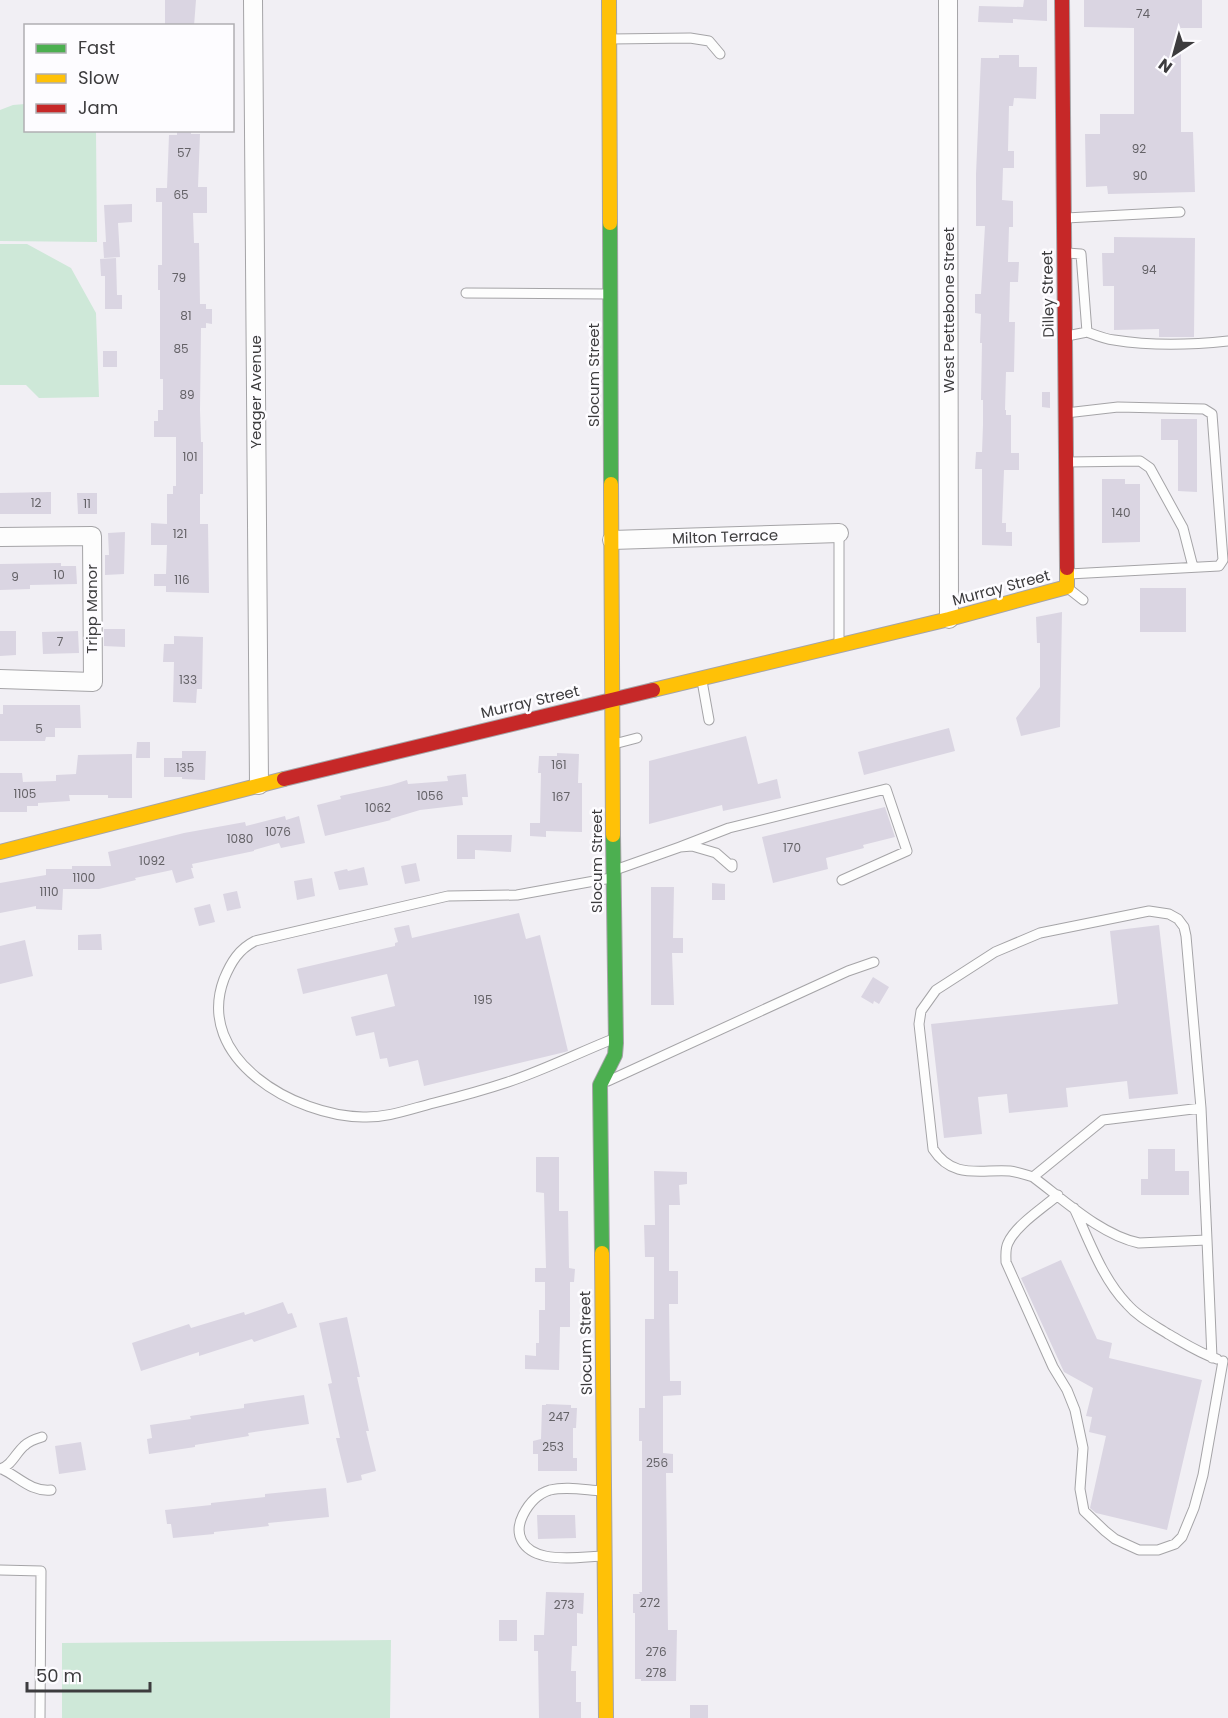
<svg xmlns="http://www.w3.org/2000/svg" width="1228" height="1718" font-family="Poppins,sans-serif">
	<rect width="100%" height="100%" fill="#f1eff4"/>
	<path fill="#cee8d8" d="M25 104 26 130 96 131 97 242 0 241V110L13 105Z
		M0 244H27L71 268 96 313 99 397 39 398 26 385H0Z
		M391 1640 390 1718H62V1643Z"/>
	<path fill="#dad5e2" d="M165 0H196L194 26H165Z
		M1024 0H1047V21L1013 19V23L978 22 979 6 1023 7Z
		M1084 0H1202V28H1181V132H1193L1195 192 1108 194 1107 186 1086 187 1085 134H1100V114H1134V28L1084 27Z
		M999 55H1019V67H1037L1036 99 1014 98 1013 106H1009L1008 151H1014V168H1003L1002 200 1013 201V227H1009L1008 262H1019L1018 282H1010L1009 322H1015L1014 372H1006L1005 410H1006V415H1011V453H1019V470H1004L1002 523H1006V532H1012V546L982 545V469H975L976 452H982L983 425V400H981L982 343H980L981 314 975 313V294H981L985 226H976V174L981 58H999Z
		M177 130H191V134H200L198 187H207V213H193L194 243H199L200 304H206V309H212V324L206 323V328H201L200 410 201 442H203V494H200V524H208L209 593 166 592V586H154V574H166L167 545H151V523L167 524V494H173V486H176V437H154V421H158V410H163V379H160V290H158V265H162V202H156V188H167L169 135H177Z
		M132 204V222L118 223 120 257 104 258 103 242H106L104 205Z
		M1114 237 1195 238 1194 337H1159V329L1114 330V286H1103L1102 253H1114Z
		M116 258 117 295H122V309H105V276H101L100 259Z
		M103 351H117V367H103Z
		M1042 392H1050V408L1042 407Z
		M1161 419H1197V492L1178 491V440H1161Z
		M1102 479H1125V484H1140V542L1102 543Z
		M51 492V514H0V493Z
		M77 493H97V514H78Z
		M125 532 124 574 105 575V555H109L108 533Z
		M61 563V566H76L77 584 30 585V589L0 590V564Z
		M1140 588H1186V632H1140Z
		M1062 612 1060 727 1021 736 1016 718 1040 687V643H1037L1036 617Z
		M104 629H125V647L104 646Z
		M0 631H16V655L0 656Z
		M78 631 79 653 43 654 42 632Z
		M174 636 203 637 202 689H197L196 703 173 702 174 662H163L164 644H174Z
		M3 705H80L81 728H55V737H46L45 741H0V714H3Z
		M949 728 955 751 864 775 858 752Z
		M746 736 758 784 777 779 781 798 723 811 722 805 649 824V761Z
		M137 742H150V758H136Z
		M182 751H206L205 780 182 779V777H164V758H182Z
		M557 753 579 754 578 783H582V832L546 831V837L530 836V823H540L541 773H538L539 756H557Z
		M132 754V798H108V795H69L70 801 38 803V806H27V812H0V773H22L23 782 56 781V775L76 774 78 755Z
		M466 774 468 797H462L463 805 420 810 390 819 391 820 325 836 317 805 341 799 340 796 391 785 407 780 408 784 448 781 447 776Z
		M885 807 895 837 863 845 864 848 826 858 828 869 773 883 762 837Z
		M285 816 286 820 299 816 305 843 281 848 279 843 254 850V851L192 864 193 868H191L194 878 176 883 172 870 135 878 136 880 99 889H63L62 910 36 909V906L0 913V883L46 875V869H72V866H111L108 852 184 833 245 822 246 826Z
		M457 835H512L511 852 475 850V859H457Z
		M416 863 420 881 405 884 401 866Z
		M364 867 368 885 339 890 334 872 347 869 348 871Z
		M312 878 315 896 297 900 294 881Z
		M712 883 725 884V900H712Z
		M651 887H674L673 938H683V953H672L674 1005H651Z
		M237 891 241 908 227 911 223 894Z
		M210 904 215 922 199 926 194 908Z
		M519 913 526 939 540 935 568 1051 565 1052 424 1086 418 1060 389 1067 387 1058 380 1059 374 1032 356 1036 351 1017 395 1006 387 974 303 994 297 969 395 946V943L398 942 394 928 409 925 412 938Z
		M1159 925 1178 1094 1129 1099 1127 1081 1066 1088 1068 1107 1009 1113 1007 1094 978 1097 982 1134 944 1138 931 1024 1118 1004 1110 931Z
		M101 934 102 950H78V935Z
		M25 940 33 976 0 984V946Z
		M873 977 889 987 879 1004 874 1001 873 1004 861 997Z
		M1148 1149H1175V1171H1189V1195H1141V1179H1148Z
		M536 1157H559V1211H568L569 1268 575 1269 574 1282H570V1327H560L559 1370 525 1369V1355L536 1356V1343H539V1310H545V1282H535V1268H546L544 1193 536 1192Z
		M654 1171 687 1172V1184L679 1185 680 1205H669V1271H678V1304H669L670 1381H681V1395L663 1396V1453L673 1454V1473H666L668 1630H677L676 1681H641V1679H635V1613H633V1594H640L639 1592H642V1441H639V1408H645V1319H654V1257H645L644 1225H655Z
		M1061 1260 1097 1339 1112 1343 1109 1358 1202 1380 1167 1530 1096 1513 1090 1508 1106 1436 1089 1432 1092 1417 1086 1416 1093 1388 1064 1372 1021 1278Z
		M283 1302 288 1314 292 1313 297 1327 254 1342 252 1339 199 1356V1352L141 1371 132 1343 189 1324 191 1328 244 1312 245 1315Z
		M347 1317 360 1377H357L369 1431H366L376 1471 361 1475 362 1480 347 1483 336 1438H340L328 1384 332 1383 319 1323Z
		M304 1395 309 1424 248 1433 249 1436 195 1445V1447L149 1454 147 1439 152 1438 150 1425 191 1419 190 1416 244 1408V1404Z
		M546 1404 571 1405V1408H577L576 1428H573V1458H577V1471H538V1454H533V1441L541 1439 542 1405H546Z
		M81 1442 86 1470 59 1474 55 1446Z
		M326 1488 329 1517 268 1523 269 1526 214 1532V1534L173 1538 171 1524H167L165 1510 211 1505V1503L265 1497V1494Z
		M537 1515H575L576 1538 538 1539Z
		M546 1592 584 1593 583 1614 577 1613V1646H572L571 1671H576V1702H581V1718H539L538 1651H534V1635H544Z
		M499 1620H517V1641H499Z
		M690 1705H708V1718H690Z"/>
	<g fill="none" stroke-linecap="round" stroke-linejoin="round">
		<g stroke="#a5a4a7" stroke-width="11">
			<path id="lane" d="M611 39 690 38 709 41 720 54
				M1066 218 1180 212
				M1067 253 1081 254 1087 332 1067 336
				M466 293 608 294
				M1087 332C1095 335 1105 339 1114 340 1151 346 1191 345 1228 341
				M1066 413 1118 407 1204 409 1212 414 1223 560 1219 566 1069 574
				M1068 462 1140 461 1150 468 1183 528 1193 567
				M1069 589 1083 600
				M839 643V533
				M702 681 709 720
				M614 744 637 738
				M680 847 729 828 886 789 907 851 842 880
				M615 870 680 847 692 846 716 853 732 867V864
				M611 878 517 895 448 896 255 941C239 949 231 962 224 979 194 1059 295 1116 363 1117 387 1118 410 1109 434 1103 458 1097 484 1090 508 1082 544 1070 578 1053 613 1039
				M608 1081 848 971 874 962
				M1033 1177C1026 1175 1018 1172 1010 1171 980 1169 953 1180 933 1149L919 1024 921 1011 936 990 995 952 1040 933 1149 911 1169 914 1178 919 1184 927 1186 936 1201 1108
				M1058 1195C1043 1208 1016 1225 1008 1243 1005 1249 1006 1255 1006 1262L1053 1367 1067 1390 1075 1410 1083 1448 1080 1489 1084 1511 1105 1531 1115 1539 1128 1545 1139 1550H1158L1175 1544 1182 1537 1194 1508 1203 1475 1223 1361
				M1074 1208C1089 1240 1102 1278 1127 1304 1138 1317 1154 1325 1168 1334 1184 1343 1199 1353 1217 1359
				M1207 1240 1201 1108 1103 1120 1033 1177C1064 1200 1101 1235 1139 1243L1207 1240 1212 1358
				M0 1469C12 1465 15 1454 24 1446 29 1441 35 1439 42 1437
				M2 1469C19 1477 31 1492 51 1490
				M602 1491C585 1490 567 1486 550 1490 537 1494 529 1503 523 1515 513 1535 523 1551 545 1556 563 1560 584 1557 602 1556
				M0 1570 41 1571 40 1718"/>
		</g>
		<g stroke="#a5a4a7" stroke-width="20">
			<path id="street" d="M253 0 259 785
				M948 0 949 619
				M0 537 92 536 93 682 0 679
				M612 540 839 533"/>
		</g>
		<g stroke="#a5a4a7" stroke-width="16">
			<path id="fast" d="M610 223 611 484
				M602 1253 600 1085 615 1055 616 1043 613 835"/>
		</g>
		<g stroke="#a5a4a7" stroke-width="16">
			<path id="slow" d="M609 0 610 223
				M611 484 613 835
				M653 690 949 619 1067 587V568
				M0 852 284 779
				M602 1253 606 1718"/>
		</g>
		<g stroke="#a5a4a7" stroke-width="16">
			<path id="jam" d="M1062 0 1067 568
				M284 779 653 690"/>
		</g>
		<use href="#lane" stroke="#fdfdfd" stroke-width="9"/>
		<use href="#street" stroke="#fdfdfd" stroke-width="18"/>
		<use href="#fast" stroke="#4caf50" stroke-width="14"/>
		<use href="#slow" stroke="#ffc107" stroke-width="14"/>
		<use href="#jam" stroke="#c62828" stroke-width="14"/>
	</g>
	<g text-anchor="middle" stroke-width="5" stroke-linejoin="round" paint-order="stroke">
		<g font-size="12" fill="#646267">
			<text x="1143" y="18">74</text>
			<text x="1139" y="153">92</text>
			<text x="184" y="157">57</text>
			<text x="1140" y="180">90</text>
			<text x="181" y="199">65</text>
			<text x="1149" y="274">94</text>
			<text x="179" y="282">79</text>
			<text x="186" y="320">81</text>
			<text x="181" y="353">85</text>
			<text x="187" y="399">89</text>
			<text x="190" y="461">101</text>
			<text x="36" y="507">12</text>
			<text x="87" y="508">11</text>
			<text x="1121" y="517">140</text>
			<text x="180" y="538">121</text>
			<text x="59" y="579">10</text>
			<text x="15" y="581">9</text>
			<text x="182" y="584">116</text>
			<text x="60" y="646">7</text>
			<text x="188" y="684">133</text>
			<text x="39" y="733">5</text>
			<text x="559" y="769">161</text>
			<text x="185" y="772">135</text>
			<text x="25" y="798">1105</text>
			<text x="430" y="800">1056</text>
			<text x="561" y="801">167</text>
			<text x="378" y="812">1062</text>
			<text x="278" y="836">1076</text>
			<text x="240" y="843">1080</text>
			<text x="792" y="852">170</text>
			<text x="152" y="865">1092</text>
			<text x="84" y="882">1100</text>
			<text x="49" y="896">1110</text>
			<text x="483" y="1004">195</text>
			<text x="559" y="1421">247</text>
			<text x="553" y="1451">253</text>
			<text x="657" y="1467">256</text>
			<text x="650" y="1607">272</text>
			<text x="564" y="1609">273</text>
			<text x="656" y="1656">276</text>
			<text x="656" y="1677">278</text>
		</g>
		<g font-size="15" fill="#3d3c3e" stroke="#fdfcff">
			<text transform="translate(1048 294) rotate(-91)" y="5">Dilley Street</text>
			<text transform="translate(949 310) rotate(-90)" y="5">West Pettebone Street</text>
			<text transform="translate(594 375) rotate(-90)" y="5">Slocum Street</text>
			<text transform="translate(256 392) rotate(-90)" y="5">Yeager Avenue</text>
			<text transform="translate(725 537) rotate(-2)" y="5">Milton Terrace</text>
			<text transform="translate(1001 588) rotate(-15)" y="5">Murray Street</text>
			<text transform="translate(92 609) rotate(-90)" y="5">Tripp Manor</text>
			<text transform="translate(530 702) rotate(-13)" y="5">Murray Street</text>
			<text transform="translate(597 861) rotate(-90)" y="5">Slocum Street</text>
			<text transform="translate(586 1343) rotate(-91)" y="5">Slocum Street</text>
		</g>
	</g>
	<rect x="24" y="24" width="210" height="108" fill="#fdfcff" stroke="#b0afb2" stroke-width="1.5"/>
	<rect x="36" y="44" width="30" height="9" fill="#4caf50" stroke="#b0afb2" stroke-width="1.5"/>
	<text x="78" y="54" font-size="18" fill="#3d3c3e">Fast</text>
	<rect x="36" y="74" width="30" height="9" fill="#ffc107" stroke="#b0afb2" stroke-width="1.5"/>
	<text x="78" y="84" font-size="18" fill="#3d3c3e">Slow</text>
	<rect x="36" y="104" width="30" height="9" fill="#c62828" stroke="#b0afb2" stroke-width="1.5"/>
	<text x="78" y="114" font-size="18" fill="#3d3c3e">Jam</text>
	<g transform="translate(1174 54) rotate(216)" stroke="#fdfcff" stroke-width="4.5" paint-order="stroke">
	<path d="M0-4.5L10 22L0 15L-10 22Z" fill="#3d3c3e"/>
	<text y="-9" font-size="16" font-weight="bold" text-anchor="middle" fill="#3d3c3e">N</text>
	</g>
	<path d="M27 1682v9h123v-9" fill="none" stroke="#3d3c3e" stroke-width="3"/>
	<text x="36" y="1682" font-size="18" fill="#3d3c3e" stroke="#fdfcff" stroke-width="4.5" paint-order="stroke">50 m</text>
</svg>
